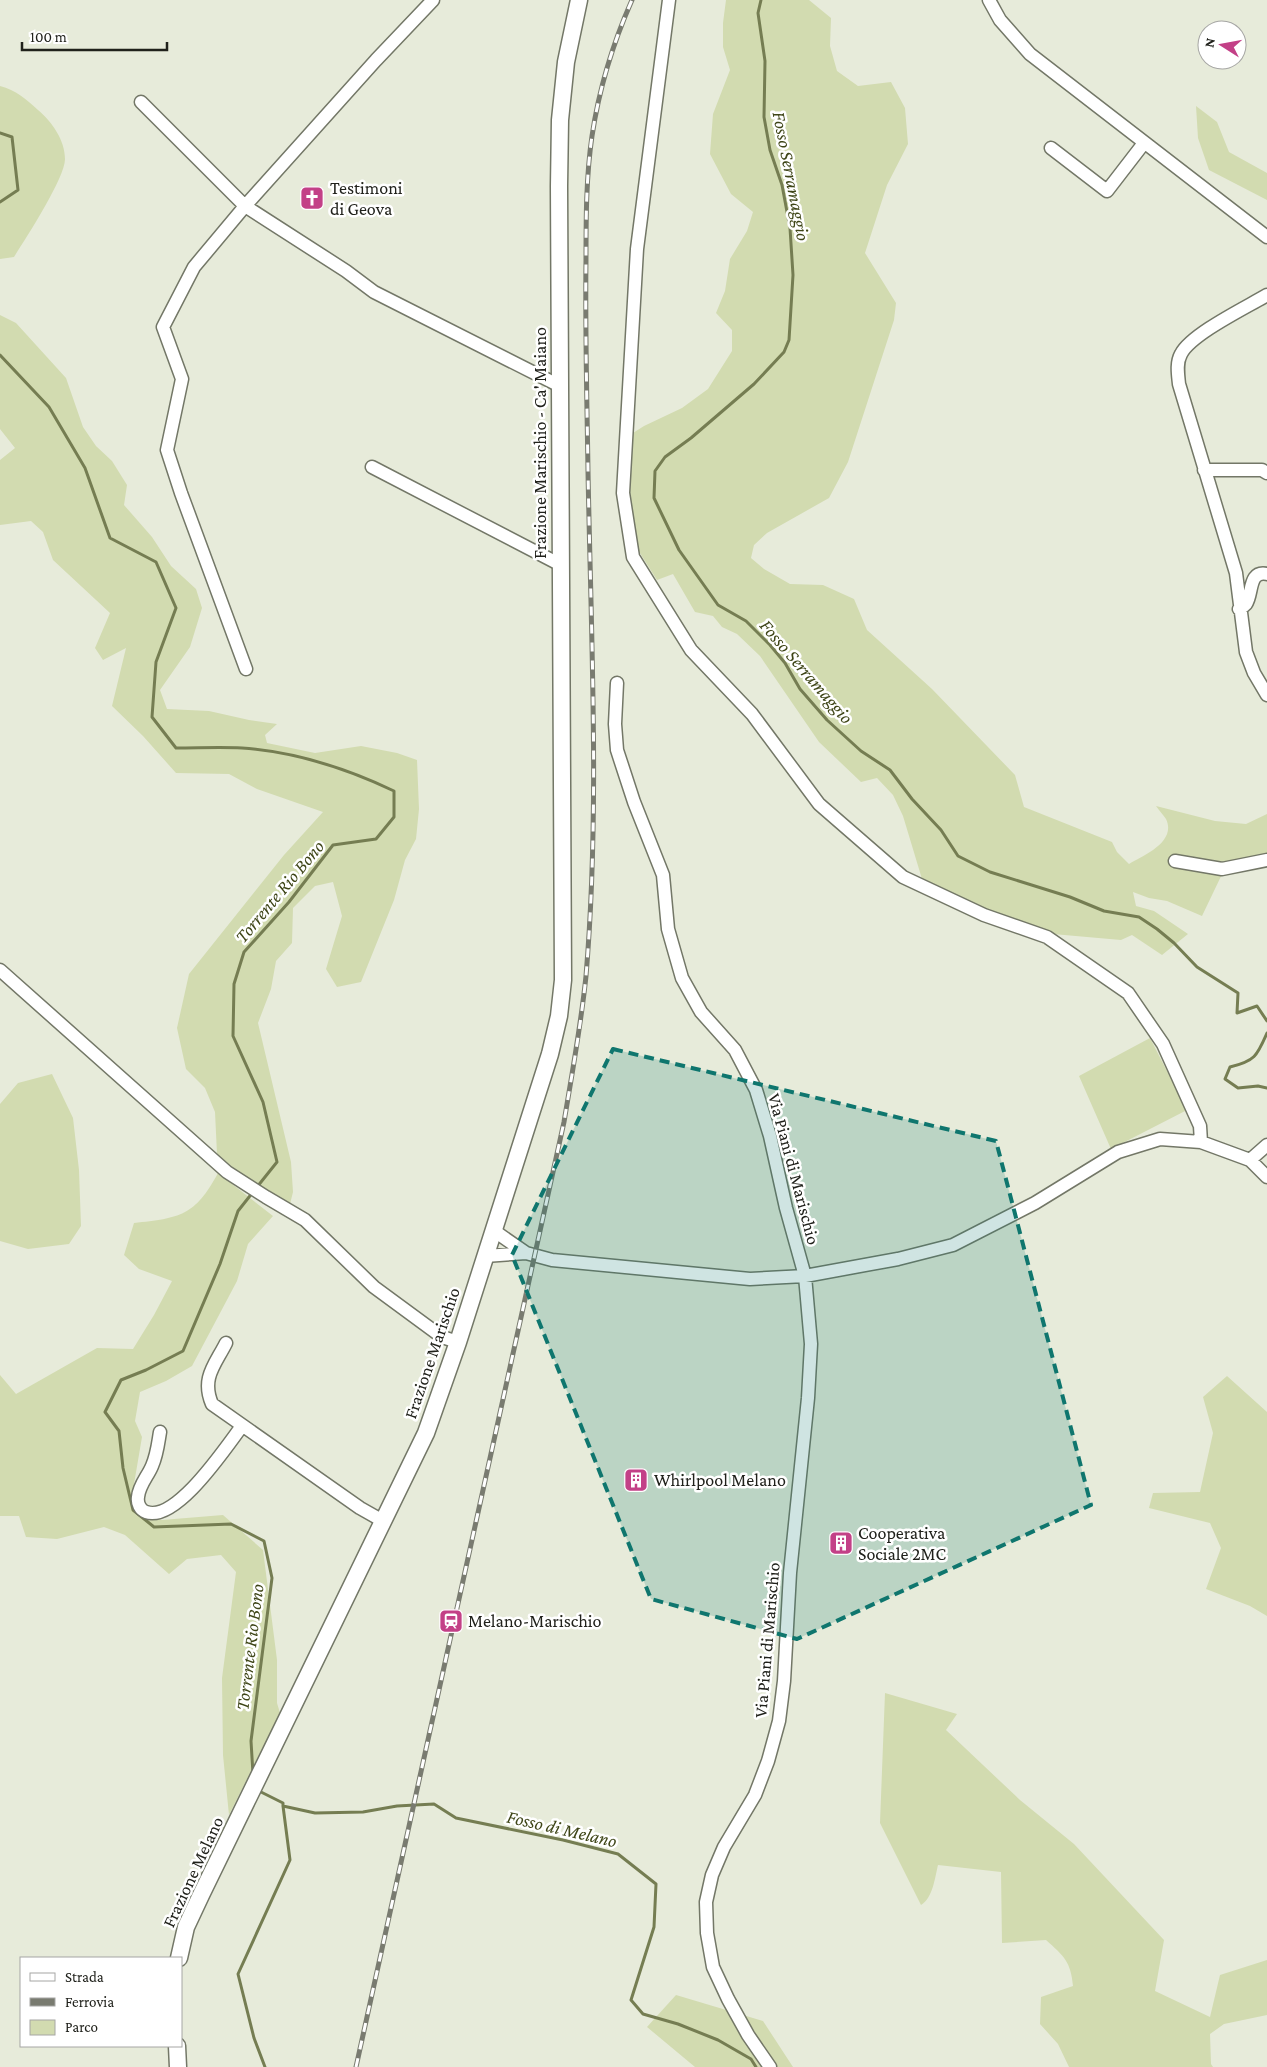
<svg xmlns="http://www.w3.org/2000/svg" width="1267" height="2067" font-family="'Crimson Pro',serif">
	<rect width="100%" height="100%" fill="#e7ebda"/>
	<path fill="#d2dbb0" d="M726 0H809L831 18 830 46 837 71 858 86 891 82 905 108 908 144 887 185 865 253 896 303 894 320 848 462 829 498 767 533 754 545 751 558 764 569 790 584 823 585 854 599 867 630 932 689 1015 775 1024 807 1112 842 1117 852 1129 864C1143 856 1177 842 1166 819 1163 815 1159 810 1156 806L1215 821 1246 824 1267 814V858L1224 870 1202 916 1167 901 1149 898 1133 892 1136 906 1154 911 1188 934 1162 955 1132 935 1121 940 1053 934 1010 919 954 896 922 879 903 816 893 795 877 778 861 782 819 742 760 656 737 634 722 627 713 616 695 612 673 574 657 580 638 550 627 506 629 451 633 433 644 426 682 408 708 389 732 351V330L716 313 725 291 730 259 747 231 753 212 731 194 710 154 713 114 730 70 723 47V23Z
		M0 86C16 90 26 99 38 110 52 122 65 140 65 159 65 178 26 238 14 257L0 259Z
		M1196 106 1217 122 1229 152 1267 173V200L1209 170 1198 138Z
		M0 315 16 323 66 378 83 427 96 446 112 461 127 485 124 505 152 537 171 566 196 589 202 608 190 647 160 690 167 709 209 711 249 720 277 724 265 735 267 743 315 753 361 746 397 753 417 760 419 809 416 839 405 860 394 900 361 982 337 987 326 969 342 916 333 882 315 886 293 908 292 943 276 961 271 989 258 1023 291 1162 293 1192 290 1204 237 1171 217 1154 215 1112 205 1088 186 1069 177 1028 189 974 284 855 323 812 257 789 229 774 176 773 143 736 112 706 126 648 103 660 95 648 110 613 53 560 43 532 31 521 0 525V460L15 448 0 429Z
		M1150 1038 1187 1110 1111 1149 1079 1076Z
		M52 1074 73 1118 79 1170 81 1226 69 1244 28 1249 0 1241V1104L18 1083Z
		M218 1173 273 1216 248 1244 237 1281 192 1366 166 1381 140 1392 135 1421 142 1437 134 1484 139 1511 162 1520 223 1515 263 1550 277 1660V1703L280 1713 229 1815 223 1755 222 1678 236 1572 221 1555 187 1559 169 1574 125 1535 104 1527 57 1539 26 1537 19 1516H0V1375L16 1394 97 1348 133 1349 154 1315 172 1281 139 1269 124 1255 134 1223C180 1218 195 1216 218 1173Z
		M1227 1376 1267 1412V1616L1250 1606 1206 1589 1221 1548 1210 1523 1149 1508 1153 1493 1200 1492 1213 1433 1203 1397Z
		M885 1693 957 1714 946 1730 1020 1800 1074 1844 1164 1940 1155 1991 1210 2017 1220 1975 1267 1960V2015L1224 2024 1210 2034 1211 2064 1213 2067H1069L1058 2044 1040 2024 1041 1997 1073 1986C1071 1962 1064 1956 1046 1940L1002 1943 1001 1872 938 1865C935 1877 933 1898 921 1905L880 1823Z
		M676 1995 763 2021 793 2067H695L647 2027Z"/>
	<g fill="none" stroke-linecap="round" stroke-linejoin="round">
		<path stroke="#757d52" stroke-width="3" d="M761 0 758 13 765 61 764 117 770 150 782 185 790 228 793 275 789 340 784 352 754 384 691 438 665 457 655 471 654 498 679 550 718 605 746 621 770 645 785 663 800 689 827 720 861 751 890 770 912 799 941 830 958 856 990 872 1070 897 1104 911 1139 917 1157 929 1174 943 1197 967 1238 993 1237 1013 1257 1006 1267 1021
			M0 133 12 137 18 190 0 202
			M0 355 49 407 85 468 110 538 156 562 176 608 156 662 152 717 176 748C198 748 220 747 242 748 295 752 346 768 394 791V817L376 839 333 845 289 902 244 952 234 984 233 1036 263 1102 277 1162 257 1187
			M1267 1033C1257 1056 1255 1061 1230 1067L1225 1079 1238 1088 1258 1086 1267 1088
			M253 1192 238 1211 220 1264 183 1351 146 1370 121 1380 105 1412 119 1431 123 1468 133 1510 154 1527 231 1524 264 1541 272 1578 251 1741 253 1774
			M257 1790 283 1803V1806
			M283 1806 315 1813 363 1812 397 1806 434 1804 456 1818 563 1840 618 1854 656 1884 654 1927 631 2000 643 2014 678 2024 718 2040 751 2059 756 2067
			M265 2067 254 2038 238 1974 290 1860 283 1806"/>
		<g stroke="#737767" stroke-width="15">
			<path id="minor" d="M669 0 637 249 623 493 633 557 691 650 752 714 819 804 903 877 984 915 1047 937 1128 993 1163 1044 1200 1126 1201 1142
				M989 0 1000 20 1030 54 1267 237
				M141 102 245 206 346 271 374 292 560 386
				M1051 148 1107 191 1144 143
				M1267 295C1247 307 1191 334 1181 354 1176 363 1178 374 1179 384L1236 573 1246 652 1254 673 1267 695
				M372 467 561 565
				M1204 470H1262L1267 473
				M1239 609C1242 608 1244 606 1246 604 1253 594 1248 570 1267 574
				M246 669 181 493 167 450 182 379 163 327 194 267 245 206 376 60 433 0
				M617 683 615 724 617 750 634 802 663 875 668 929 682 978 701 1012 735 1050 756 1090 770 1136 786 1208 805 1276 811 1344 808 1398 790 1573 784 1681 779 1721 768 1761 755 1795 724 1847 712 1875 706 1902 707 1933 713 1967 728 1999 748 2035 770 2067
				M1175 861 1222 869 1267 860
				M0 970 227 1172 266 1197 305 1220 374 1287 442 1337 458 1342
				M1250 1160 1267 1145
				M493 1230 526 1253 552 1260 750 1279 805 1276 898 1259 953 1245 1035 1203 1118 1152 1160 1139 1201 1142 1250 1160 1267 1177
				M485 1256 526 1253
				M226 1343C215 1365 201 1378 212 1404L360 1508 383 1521
				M160 1432C158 1444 157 1455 152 1466 148 1476 139 1485 138 1497 137 1503 140 1510 146 1512 176 1523 226 1447 242 1426"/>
		</g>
		<g stroke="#737767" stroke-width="19">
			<path id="major" d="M179 1958 186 1927 201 1895 426 1433 458 1342 550 1054 559 1016 563 980 559 186 560 120 566 62 579 0
				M177 2046 178 2067"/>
		</g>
		<use href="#minor" stroke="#fff" stroke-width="12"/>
		<use href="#major" stroke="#fff" stroke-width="16"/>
		<g stroke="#797b70" stroke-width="5">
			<path id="rail" d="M356 2067 564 1122C572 1074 581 1025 586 976 600 809 591 639 588 471 587 401 585 331 586 260 586 219 586 177 592 136 599 89 613 43 632 0"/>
		</g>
		<use href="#rail" stroke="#fff" stroke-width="3" stroke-dasharray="9" stroke-linecap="butt"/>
	</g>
	<path fill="#0f766e" fill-opacity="0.2" stroke="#0f766e" stroke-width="4" stroke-dasharray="10 6" stroke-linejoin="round" d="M613 1049 996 1141 1091 1505 797 1639 651 1599 512 1255Z"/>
	<defs>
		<g id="church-square" transform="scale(1.25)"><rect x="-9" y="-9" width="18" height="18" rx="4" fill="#c34087" stroke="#fff"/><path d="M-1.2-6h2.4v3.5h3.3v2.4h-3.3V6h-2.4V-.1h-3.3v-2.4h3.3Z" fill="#fff"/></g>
		<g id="building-square" transform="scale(1.25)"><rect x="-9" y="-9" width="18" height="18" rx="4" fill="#c34087" stroke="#fff"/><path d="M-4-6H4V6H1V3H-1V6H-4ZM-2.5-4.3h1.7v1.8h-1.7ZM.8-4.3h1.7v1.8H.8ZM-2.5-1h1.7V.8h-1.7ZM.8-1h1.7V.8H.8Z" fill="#fff"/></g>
		<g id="station-square" transform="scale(1.25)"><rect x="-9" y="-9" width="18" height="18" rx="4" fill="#c34087" stroke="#fff"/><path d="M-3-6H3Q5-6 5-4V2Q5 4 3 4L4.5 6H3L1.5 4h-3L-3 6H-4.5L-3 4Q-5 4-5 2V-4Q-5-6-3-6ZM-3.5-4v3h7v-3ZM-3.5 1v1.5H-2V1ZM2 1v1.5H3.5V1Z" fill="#fff"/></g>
	</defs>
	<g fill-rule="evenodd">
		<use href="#church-square" x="312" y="198"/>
		<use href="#building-square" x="636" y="1480"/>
		<use href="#building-square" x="841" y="1543"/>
		<use href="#station-square" x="451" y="1621"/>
	</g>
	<g text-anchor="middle" stroke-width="5" stroke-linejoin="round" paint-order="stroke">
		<g font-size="18" fill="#20211b" stroke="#fff" text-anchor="start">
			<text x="330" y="194">Testimoni<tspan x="330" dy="21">di Geova</tspan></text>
			<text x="654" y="1486">Whirlpool Melano</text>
			<text x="858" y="1539">Cooperativa<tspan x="858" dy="21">Sociale 2MC</tspan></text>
			<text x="468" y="1627">Melano-Marischio</text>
		</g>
		<g font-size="18" fill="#20211b" stroke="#fff">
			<text transform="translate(540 443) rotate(-90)" y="6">Frazione Marischio - Ca' Maiano</text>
			<text transform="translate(794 1169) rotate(75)" y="6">Via Piani di Marischio</text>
			<text transform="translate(432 1353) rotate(-71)" y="6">Frazione Marischio</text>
			<text transform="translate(767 1640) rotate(-85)" y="6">Via Piani di Marischio</text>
			<text transform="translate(193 1872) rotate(-65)" y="6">Frazione Melano</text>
		</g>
		<g font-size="19" font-style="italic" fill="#3e4517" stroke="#fff">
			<text transform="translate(792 176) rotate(79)" y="7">Fosso Serramaggio</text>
			<text transform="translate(807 671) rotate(49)" y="7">Fosso Serramaggio</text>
			<text transform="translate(279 891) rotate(-50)" y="7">Torrente Rio Bono</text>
			<text transform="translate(249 1647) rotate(-83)" y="7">Torrente Rio Bono</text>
			<text transform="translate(562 1828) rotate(13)" y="7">Fosso di Melano</text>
		</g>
	</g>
	<rect x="20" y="1957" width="162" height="90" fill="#ffffff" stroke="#a6a6a4"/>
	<rect x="30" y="1973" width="25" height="8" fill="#ffffff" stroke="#a6a6a4"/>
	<text x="65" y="1982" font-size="15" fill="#20211b">Strada</text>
	<rect x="30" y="1998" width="25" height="8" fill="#797b70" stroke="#a6a6a4"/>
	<text x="65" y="2007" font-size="15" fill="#20211b">Ferrovia</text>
	<rect x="30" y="2020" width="25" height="15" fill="#d2dbb0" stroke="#a6a6a4"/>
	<text x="65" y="2032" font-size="15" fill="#20211b">Parco</text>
	<g transform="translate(1222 45) rotate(281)"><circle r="24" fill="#ffffff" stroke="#a6a6a4"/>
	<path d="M0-4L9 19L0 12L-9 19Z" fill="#c34087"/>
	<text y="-8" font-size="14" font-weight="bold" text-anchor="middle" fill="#20211b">N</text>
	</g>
	<path d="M22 42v8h145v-8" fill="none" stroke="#20211b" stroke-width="2.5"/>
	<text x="30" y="42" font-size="15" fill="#20211b" stroke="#ffffff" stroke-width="4" paint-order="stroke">100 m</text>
</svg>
